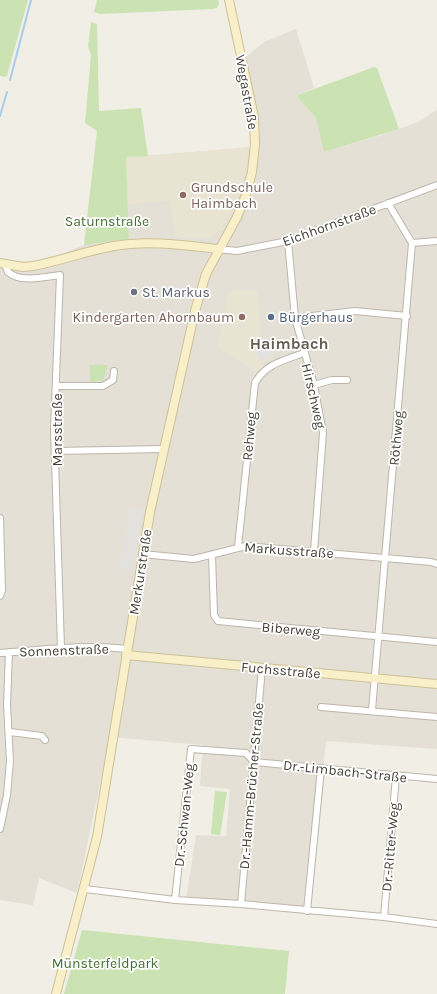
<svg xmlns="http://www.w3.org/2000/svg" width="437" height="994" font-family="Karla,sans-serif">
	<rect width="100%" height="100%" fill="#f1eee6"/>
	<path fill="#e5e0d5" d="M296 29 314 88 298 95V98L316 118 324 152 379 136 418 122 437 110V749L326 741 307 911 186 899 196 835 226 836 230 789 200 786 203 745 110 737 77 893 39 878 33 905 0 900V261L36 264 84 245 129 239 126 157 259 147 254 100 246 60 247 56 264 42Z"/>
	<path fill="#e9e3d1" d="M249 147 244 177 234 207 219 231 209 237H175L170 201 128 204 126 157 148 156Z
		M258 290 261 343 279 342 280 351 272 354 257 373 220 349 218 345 229 291Z"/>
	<path fill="#cbe2b2" d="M0 0H28L7 76 4 77 0 76Z
		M97 0H218L219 4 217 8 212 9 100 14 94 12Z
		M91 22 97 24 99 111 141 108 148 156 126 157 129 239 84 245 97 131 85 123 91 55 88 46Z
		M374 67 377 68 399 129 324 152 316 118 298 98V95Z
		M90 365H108L103 381 90 382Z
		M215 791 227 792 220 835 211 834Z
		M82 930 289 951 285 994H64Z"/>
	<path fill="#e3e1de" d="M279 343 280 351 271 354 262 364 256 354V344Z
		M130 508 143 510 132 571 119 568Z"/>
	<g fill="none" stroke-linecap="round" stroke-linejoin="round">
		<path stroke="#a8cce9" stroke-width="2" d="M10 80 31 0
			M0 116 7 92"/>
		<g stroke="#bcb6aa" stroke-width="8">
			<path id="street" d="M288 241 295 318 314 385 323 433 314 551
				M412 243 437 241
				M218 249 237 251 288 241 437 185
				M5 264 8 272C20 283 45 277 60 275L54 429 61 648
				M295 318 355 311 407 316
				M314 385 332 380H347
				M57 386H103L113 380 114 371
				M56 451 163 449
				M0 518 2 590 0 596
				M238 547 255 383C265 364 285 360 304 353
				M142 554 194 559 246 546 431 562 437 564
				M212 555 214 615 218 621 437 642
				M0 653C43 650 84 644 127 649
				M321 707 437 717
				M372 710 412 243 388 203
				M10 732 42 736 45 740
				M254 762 437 779
				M0 829 7 795 10 761 7 705 9 652
				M85 889 175 900 241 904 384 917 437 924
				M175 900 191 749 246 753 254 762
				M241 904 262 668
				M307 911 321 769
				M384 917 396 776"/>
		</g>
		<g stroke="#cdc199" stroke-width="10">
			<path id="secondary" d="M0 263 23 267 33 266C60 261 86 251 114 246 149 240 183 245 218 249
				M126 655 437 684
				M56 994 97 837 150 512 195 311 206 274 237 217 246 195 252 172 255 144 254 117 229 0"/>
		</g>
		<use href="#street" stroke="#fff" stroke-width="6"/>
		<use href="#secondary" stroke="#f9efc8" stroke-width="8"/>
	</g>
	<g fill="#8d6e63" stroke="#fff" stroke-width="1.5">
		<circle cx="183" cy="195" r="4"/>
		<circle cx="242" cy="317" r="4"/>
	</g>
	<circle fill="#6b7280" stroke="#fff" stroke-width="1.5" cx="134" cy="292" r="4"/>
	<circle fill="#5c6f8a" stroke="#fff" stroke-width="1.5" cx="271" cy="317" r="4"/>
	<g text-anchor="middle" stroke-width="3.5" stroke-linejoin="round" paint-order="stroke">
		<g font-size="14" fill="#433f36" stroke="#fff">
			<text transform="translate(247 92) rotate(80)" y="5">Wegastraße</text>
			<text transform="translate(329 225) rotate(-20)" y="5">Eichhornstraße</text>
			<text transform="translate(314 396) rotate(77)" y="5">Hirschweg</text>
			<text transform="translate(57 430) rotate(-90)" y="5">Marsstraße</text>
			<text transform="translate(249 436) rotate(-85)" y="5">Rehweg</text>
			<text transform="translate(396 438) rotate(-85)" y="5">Röthweg</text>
			<text transform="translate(289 550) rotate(4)" y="5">Markusstraße</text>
			<text transform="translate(140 572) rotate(-81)" y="5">Merkurstraße</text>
			<text transform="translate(291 629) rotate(5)" y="5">Biberweg</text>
			<text transform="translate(64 650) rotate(-2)" y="5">Sonnenstraße</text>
			<text transform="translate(281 670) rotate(5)" y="5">Fuchsstraße</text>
			<text transform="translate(345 771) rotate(6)" y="5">Dr.-Limbach-Straße</text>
			<text transform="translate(251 786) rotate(-85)" y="5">Dr.-Hamm-Brücher-Straße</text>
			<text transform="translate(184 815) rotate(-84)" y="5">Dr.-Schwan-Weg</text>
			<text transform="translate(390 847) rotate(-85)" y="5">Dr.-Ritter-Weg</text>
		</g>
		<g font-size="14" fill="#785e54" stroke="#fff" text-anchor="start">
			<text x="191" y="192">Grundschule<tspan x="191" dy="16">Haimbach</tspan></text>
			<text x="234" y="322" text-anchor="end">Kindergarten Ahornbaum</text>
		</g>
		<g font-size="14" fill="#456f2f" stroke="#fff">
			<text x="107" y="226">Saturnstraße</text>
			<text x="105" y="968">Münsterfeldpark</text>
		</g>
		<g font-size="14" fill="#5b616d" stroke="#fff" text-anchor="start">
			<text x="142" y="297">St. Markus</text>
		</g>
		<g font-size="14" fill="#4e5e75" stroke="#fff" text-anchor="start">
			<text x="279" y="322">Bürgerhaus</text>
		</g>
		<g font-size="16" font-weight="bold" fill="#655d4e" stroke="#fff">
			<text x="289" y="349">Haimbach</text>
		</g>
	</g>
</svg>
